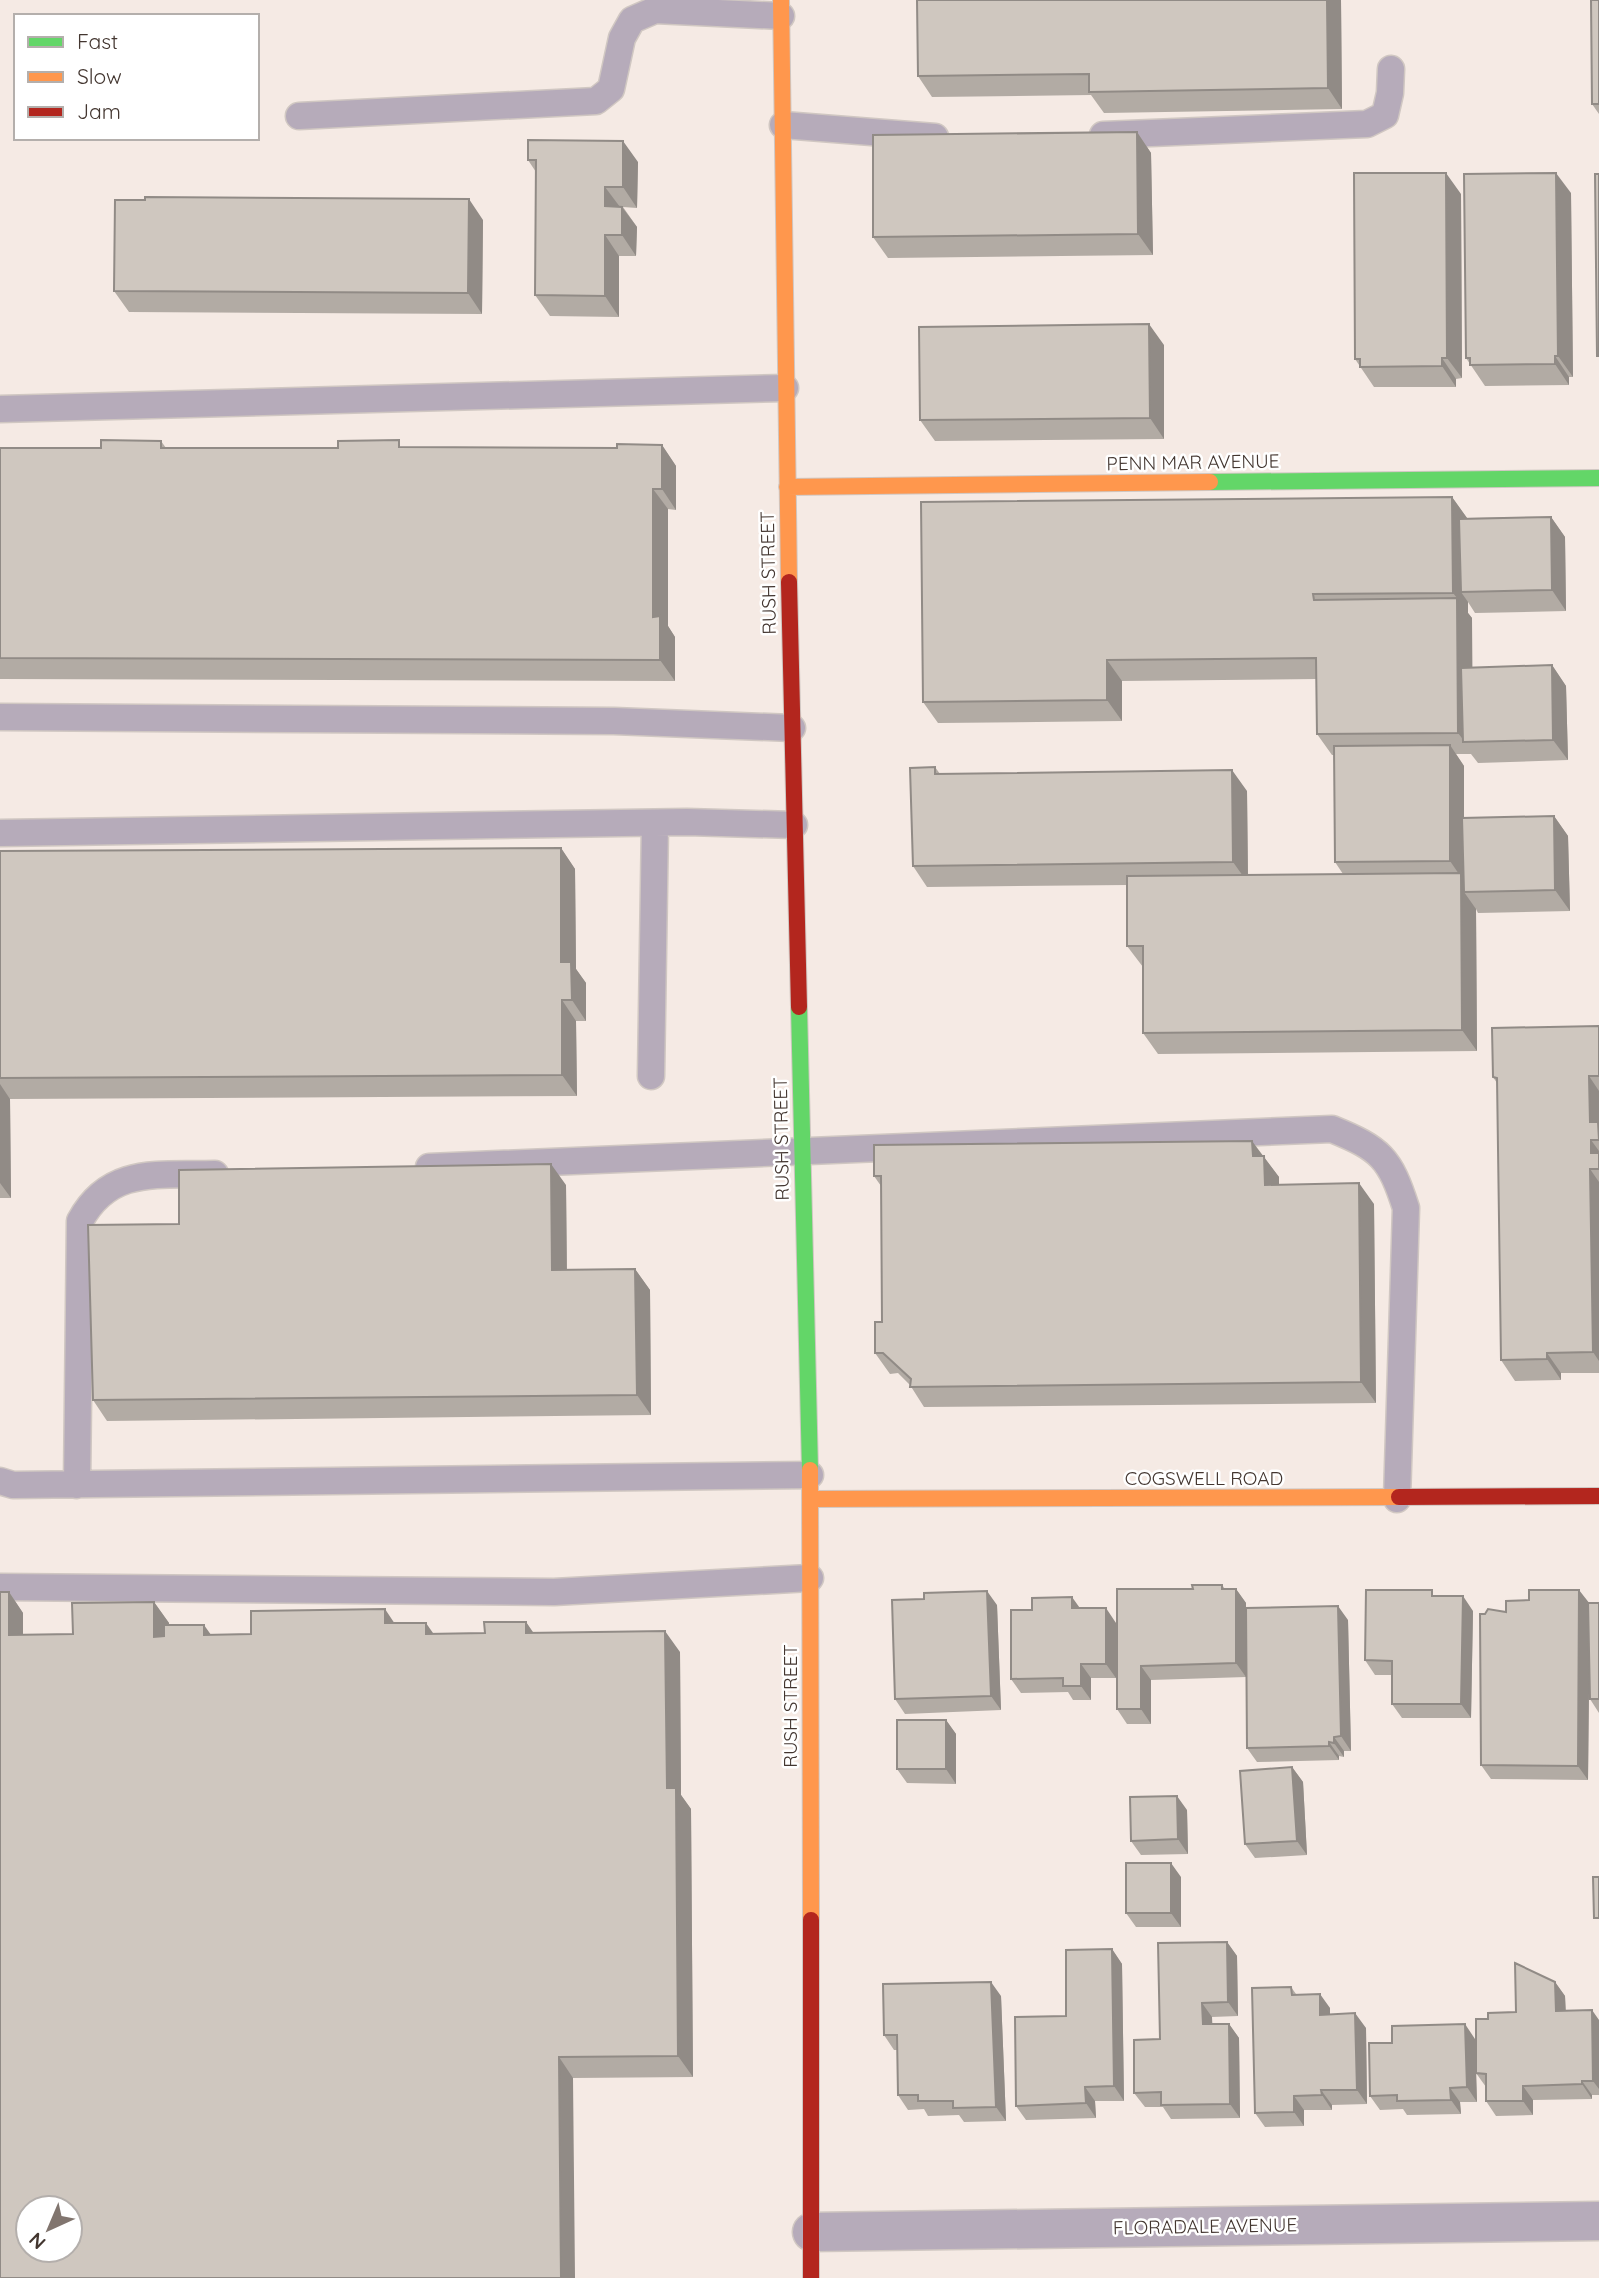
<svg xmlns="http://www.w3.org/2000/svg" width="1599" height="2278" font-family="Quicksand,sans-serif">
	<rect width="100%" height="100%" fill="#f5eae4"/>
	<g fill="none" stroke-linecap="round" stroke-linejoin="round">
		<g stroke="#d0c7c2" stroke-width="29">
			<path id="lane" d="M299 116 596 101 611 89 622 38 632 20 655 10 781 16
				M783 125 935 137
				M1103 135 1367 124 1385 115 1390 93 1391 69
				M0 409 785 388
				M0 717 614 721 792 728
				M0 833 687 822 794 825
				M651 1076 655 823
				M429 1167 1332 1129C1381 1149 1390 1158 1406 1208L1397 1499
				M0 1481 13 1485 810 1475
				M77 1485 80 1221C110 1165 160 1176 215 1174
				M0 1587 554 1592 810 1578"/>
		</g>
		<g stroke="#d0c7c2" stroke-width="41">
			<path id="street" d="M812 2232 1599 2221"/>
		</g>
		<g stroke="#d0c7c2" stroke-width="18">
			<path id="fast" d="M1210 482 1599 478
				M799 1007 810 1470"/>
		</g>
		<g stroke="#d0c7c2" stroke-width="18">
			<path id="slow" d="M781 0 789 582
				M787 487 1210 482
				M810 1470 811 1920
				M810 1499 1399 1497"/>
		</g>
		<g stroke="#d0c7c2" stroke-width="18">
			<path id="jam" d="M789 582 799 1007
				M1399 1497 1599 1496
				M811 1920V2278"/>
		</g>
		<use href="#lane" stroke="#b6abba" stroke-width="26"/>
		<use href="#street" stroke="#b6abba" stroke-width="38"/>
		<use href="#fast" stroke="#63d668" stroke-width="16"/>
		<use href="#slow" stroke="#ff974d" stroke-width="16"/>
		<use href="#jam" stroke="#b3261e" stroke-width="16"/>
	</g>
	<path fill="#b2aba4" d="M917 0H1341L1342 109 1104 113 1091 95 932 97 918 76Z
		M1599 0V114L1592 104Z
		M1137 132 1151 153 1153 255 888 258 873 237Z
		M528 160 638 162 637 208 623 207 637 227 636 256H619V317L550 316 535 295 536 172Z
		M1571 193 1573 377H1569V385L1485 386 1466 358Z
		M1461 194 1462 378 1456 379V387H1374L1355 359Z
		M483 220 482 314 129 312 114 291Z
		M1164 345V439L935 441 920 420Z
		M161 441 166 448H617L662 445 676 466V510L668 509V626L675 637V681L0 679V448H101Z
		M1452 497 1467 518 1551 517 1565 537 1566 611 1475 613 1468 602V613L1472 618V668L1552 665 1566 686 1568 760 1478 763 1471 754H1456L1464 766V818L1554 816 1568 836 1570 911 1478 913 1476 909 1477 1051 1158 1054 1143 1033V967L1127 946V885L927 887 913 866 935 767 940 774 1247 791 1248 875 1343 874 1335 862 1334 755H1332L1317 734 1316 679 1122 681V721L938 723 923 702Z
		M561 848 575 869 576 969 586 983V1021H576L577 1096 10 1099 11 1198H0V851Z
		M1599 1026V1373H1561V1380L1515 1381 1501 1360 1497 1083 1493 1077Z
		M1263 1156 1279 1177V1184L1374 1204 1376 1403 924 1407 910 1385 898 1373 890 1374 875 1353 882 1322 881 1186 874 1176Z
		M566 1185 567 1270 635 1269 650 1290 651 1415 107 1421 93 1400 179 1224Z
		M1222 1585 1225 1589H1236L1246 1603V1677L1151 1680V1724H1127L1117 1709V1589H1193Z
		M9 1592 23 1613V1635L73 1634 154 1602 169 1623V1625L211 1635 251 1634 394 1623 434 1634 485 1633 526 1622 533 1632 680 1652 681 1795 691 1809 693 2077 573 2078 0 2278Z
		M1529 1600 1599 1603V1713L1590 1699 1589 1667 1588 1780 1491 1779 1481 1765 1506 1612Z
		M997 1605 1001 1710 905 1714 895 1699Z
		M1080 1608 1116 1623V1678H1091V1700H1073L1068 1692 1021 1693 1011 1679 1032 1610Z
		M1473 1611 1471 1718H1402L1392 1704V1675H1375L1365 1660Z
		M1348 1620 1351 1751H1344V1757L1339 1756V1760L1257 1762 1247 1748Z
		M946 1720 956 1734V1784L907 1783 897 1769Z
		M1292 1767 1303 1782 1307 1855 1255 1858 1245 1844Z
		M1187 1810 1188 1854 1141 1855 1131 1841Z
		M1181 1877V1927H1136L1126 1913Z
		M1227 1942 1237 1956 1238 2016 1212 2017V2024H1229L1239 2038 1240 2118 1171 2119 1163 2107H1145L1134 2093 1160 2039Z
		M1112 1949 1122 1964 1124 2101H1095L1096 2118 1026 2120 1016 2106 1066 2016Z
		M1555 1982 1565 1996 1566 2011 1599 2020V2095H1592V2099L1533 2100V2115L1496 2116 1486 2101V2087L1476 2073 1488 2019 1516 2012Z
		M1291 1987 1296 1994 1330 2008V2014L1366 2028 1367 2104 1332 2105V2110H1304V2126L1265 2127 1255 2113Z
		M1001 1996 1006 2121 964 2122 959 2115 928 2116 924 2109 908 2110 898 2095 897 2050H894L884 2035Z
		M1475 2039 1477 2102H1460L1461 2114 1407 2115 1403 2109 1380 2110 1370 2096 1392 2043Z"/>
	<path fill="#918b86" d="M1327 0H1341L1342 109 1328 88Z
		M1137 132 1151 153 1153 255 1138 234Z
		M623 141 638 162 637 208 623 187Z
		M1446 173 1461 194 1462 378 1447 358Z
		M1556 173 1571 193 1573 377 1558 356Z
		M605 187 620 207 605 206Z
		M469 199 483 220 482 314 468 293Z
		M622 207 637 227 636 256 622 235Z
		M605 235 619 256V317L605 296Z
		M1149 324 1164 345V439L1150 418Z
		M1555 356 1569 377V385L1555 364Z
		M1442 358 1456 379V387L1442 366Z
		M662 445 676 466V510L662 489Z
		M653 489 668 509V626L675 637V681L660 660 653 617Z
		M1452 497 1467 518 1468 592H1461L1468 602V613L1472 618 1473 742H1465L1458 733 1457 598 1453 593Z
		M1551 517 1565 537 1566 611 1552 590Z
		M1107 660 1122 681V721L1107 700Z
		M1552 665 1566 686 1568 760 1553 740Z
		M1450 745 1464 766V892L1476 909 1477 1051 1462 1030 1461 877 1450 861Z
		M1232 770 1247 791 1248 883 1233 862Z
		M1554 816 1568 836 1570 911 1555 890Z
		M561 848 575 869 576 969 586 983V1021L572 1000 561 962Z
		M562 1000 576 1021 577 1096 562 1075Z
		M1589 1076 1599 1091V1141V1135L1590 1122Z
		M0 1084 10 1099 11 1198 0 1183Z
		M1591 1140 1599 1151V1164L1591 1153Z
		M1252 1141 1279 1177V1205L1265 1185 1253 1156Z
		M551 1164 566 1185 567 1291 552 1270Z
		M1590 1169 1599 1182V1361L1593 1352Z
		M1359 1183 1374 1204 1376 1403 1361 1382Z
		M635 1269 650 1290 651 1415 637 1395Z
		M1547 1353 1561 1373V1380L1547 1359Z
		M1236 1589 1246 1603V1677L1236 1663Z
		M1579 1590 1590 1604 1588 1780 1578 1766Z
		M987 1591 997 1605 1001 1710 991 1696Z
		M9 1592 23 1613V1656L9 1635Z
		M1463 1596 1473 1611 1471 1718 1461 1704Z
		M1072 1597 1082 1611 1072 1608Z
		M154 1602 169 1623V1657L154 1637Z
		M1338 1606 1348 1620 1351 1751 1341 1736Z
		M1106 1608 1116 1623V1678L1106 1664Z
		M385 1609 399 1630 385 1623Z
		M526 1622 540 1643 526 1633Z
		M426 1623 440 1643 426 1634Z
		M204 1625 219 1646 204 1635Z
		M665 1631 680 1652 681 1795 691 1809 693 2077 678 2056 667 1788Z
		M1081 1664 1091 1678V1700L1081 1686Z
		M1141 1666 1151 1680V1724L1141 1709Z
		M946 1720 956 1734V1784L946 1769Z
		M1334 1737 1344 1751V1757L1334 1743Z
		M1329 1742 1339 1756V1760L1329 1746Z
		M1292 1767 1303 1782 1307 1855 1297 1841Z
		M1177 1796 1187 1810 1188 1854 1178 1839Z
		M1171 1863 1181 1877V1927L1171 1913Z
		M1227 1942 1237 1956 1238 2016 1228 2002Z
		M1112 1949 1122 1964 1124 2101 1114 2086Z
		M991 1982 1001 1996 1006 2121 996 2107Z
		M1555 1982 1565 1996 1566 2026 1556 2011Z
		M1320 1994 1330 2008V2029L1320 2015Z
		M1202 2003 1212 2017 1213 2038 1203 2024Z
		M1592 2010 1599 2020V2089L1593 2081Z
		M1355 2013 1366 2028 1367 2104 1357 2090Z
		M1229 2024 1239 2038 1240 2118 1230 2104Z
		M1465 2024 1475 2039 1477 2102 1467 2087Z
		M559 2057 573 2078 575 2278H561Z
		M1582 2081 1592 2095V2099L1582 2084Z
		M1523 2086 1533 2100V2115L1523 2101Z
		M1085 2087 1095 2101 1096 2118 1086 2103Z
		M1450 2088 1460 2102 1461 2114 1451 2100Z
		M1321 2090 1332 2105V2110L1322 2095Z
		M1294 2096 1304 2110V2126L1294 2112Z"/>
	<path fill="#cfc7bf" stroke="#918b86" stroke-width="2" fill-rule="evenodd" d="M917 0H1327L1328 88 1089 92V74L918 76Z
		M1591 0H1599V104H1592Z
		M1137 132 1138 234 873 237V135Z
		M528 140 623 141V187H605V206L622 207V235H605V296L535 295 536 160H528Z
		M1354 173H1446L1447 358H1442V366L1360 367V359H1355Z
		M1556 173 1558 356H1555V364L1470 365V358H1466L1464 174Z
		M1595 174H1599V356H1597Z
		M145 197 469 199 468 293 114 291 115 200H145Z
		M1149 324 1150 418 920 420 919 327Z
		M101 440 161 441V448H338V441L399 440V447L617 448V444L662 445V489H653V617L660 616V660L0 658V448H101Z
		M1452 497 1453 593 1313 594 1314 600 1457 598 1458 733 1317 734 1316 658 1107 660V700L923 702 921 502Z
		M1551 517 1552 590 1461 592 1459 519Z
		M1552 665 1553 740 1463 742 1461 668Z
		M1450 745V861L1335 862 1334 746Z
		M935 767V774L1232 770 1233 862 913 866 910 768Z
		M1554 816 1555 890 1464 892 1462 818Z
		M561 848V962H571L572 1000H562V1075L0 1078V851Z
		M1461 873 1462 1030 1143 1033V946H1127V876Z
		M1599 1026V1076H1589L1590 1122H1598L1599 1140H1591V1153H1599V1169H1590L1593 1352 1547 1353V1359L1501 1360 1497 1078 1493 1077 1492 1028Z
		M1252 1141 1253 1156H1264L1265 1185 1359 1183 1361 1382 910 1387 911 1379 883 1353H875V1322H882L881 1176H874V1145Z
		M551 1164 552 1270 635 1269 637 1395 93 1400 88 1225 179 1224V1170Z
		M1192 1585H1222V1589H1236V1663L1141 1666V1709H1117V1589H1193Z
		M1366 1590H1432V1596H1463L1461 1704H1392V1661L1365 1660Z
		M1529 1590H1579L1578 1766 1481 1765 1480 1614H1485L1488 1609 1506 1612V1601L1529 1600Z
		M987 1591 991 1696 895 1699 892 1600 924 1599V1593Z
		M0 1592H9V1635L73 1634 72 1603 154 1602V1637L164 1636V1625H204V1635L251 1634V1611L385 1609V1623H426V1634L485 1633 484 1622H526V1633L665 1631 667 1788H676L678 2056 559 2057 561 2278H0ZM28 2208H70V2250H28Z
		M1072 1597V1608H1106V1664H1081V1686H1063V1678L1011 1679V1610H1032V1598Z
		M1588 1603H1599V1699H1590Z
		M1338 1606 1341 1736 1334 1737V1743L1329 1742V1746L1247 1748 1246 1608Z
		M897 1720H946V1769H897Z
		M1292 1767 1297 1841 1245 1844 1240 1771Z
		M1177 1796 1178 1839 1131 1841 1130 1797Z
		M1126 1863H1171V1913H1126Z
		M1593 1877H1599V1918H1594Z
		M1227 1942 1228 2002 1202 2003 1203 2024H1229L1230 2104 1161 2105V2092L1134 2093V2040L1160 2039 1158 1943Z
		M1112 1949 1114 2086 1085 2087 1086 2103 1016 2106 1015 2017 1066 2016V1950Z
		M1515 1963 1555 1982 1556 2011 1592 2010 1593 2081H1582V2084L1523 2086V2101H1486V2074L1476 2073V2019H1488V2013L1516 2012Z
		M991 1982 996 2107 953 2108V2101H918V2095H898L897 2035H884L883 1984Z
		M1291 1987 1292 1995 1320 1994V2015L1355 2013 1357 2090H1321L1322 2095 1294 2096V2112L1255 2113 1252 1988Z
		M1465 2024 1467 2087 1450 2088 1451 2100 1397 2101V2095L1370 2096 1369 2043H1392V2026Z"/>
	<g text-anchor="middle" stroke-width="5" stroke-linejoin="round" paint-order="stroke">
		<g font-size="19" fill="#433630" stroke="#fff">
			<text transform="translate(1193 462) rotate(-1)" y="7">PENN MAR AVENUE</text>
			<text transform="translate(768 573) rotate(-91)" y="7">RUSH STREET</text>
			<text transform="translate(781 1139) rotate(-91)" y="7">RUSH STREET</text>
			<text x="1204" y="1485">COGSWELL ROAD</text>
			<text transform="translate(790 1706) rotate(-90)" y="7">RUSH STREET</text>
			<text transform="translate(1205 2226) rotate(-1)" y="7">FLORADALE AVENUE</text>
		</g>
	</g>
	<rect x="14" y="14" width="245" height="126" fill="#ffffff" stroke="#b4afac" stroke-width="2"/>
	<rect x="28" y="37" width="35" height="10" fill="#63d668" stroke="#b4afac" stroke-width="2"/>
	<text x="77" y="49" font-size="21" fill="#433630">Fast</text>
	<rect x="28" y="72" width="35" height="10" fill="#ff974d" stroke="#b4afac" stroke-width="2"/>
	<text x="77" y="84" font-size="21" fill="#433630">Slow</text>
	<rect x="28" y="107" width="35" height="10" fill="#b3261e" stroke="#b4afac" stroke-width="2"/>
	<text x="77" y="119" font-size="21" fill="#433630">Jam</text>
	<g transform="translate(49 2229) rotate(224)"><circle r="33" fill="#ffffff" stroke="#b4afac" stroke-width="2"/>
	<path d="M0-5L12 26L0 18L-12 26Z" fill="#81756f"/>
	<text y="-10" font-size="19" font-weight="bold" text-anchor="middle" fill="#433630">N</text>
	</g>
</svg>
